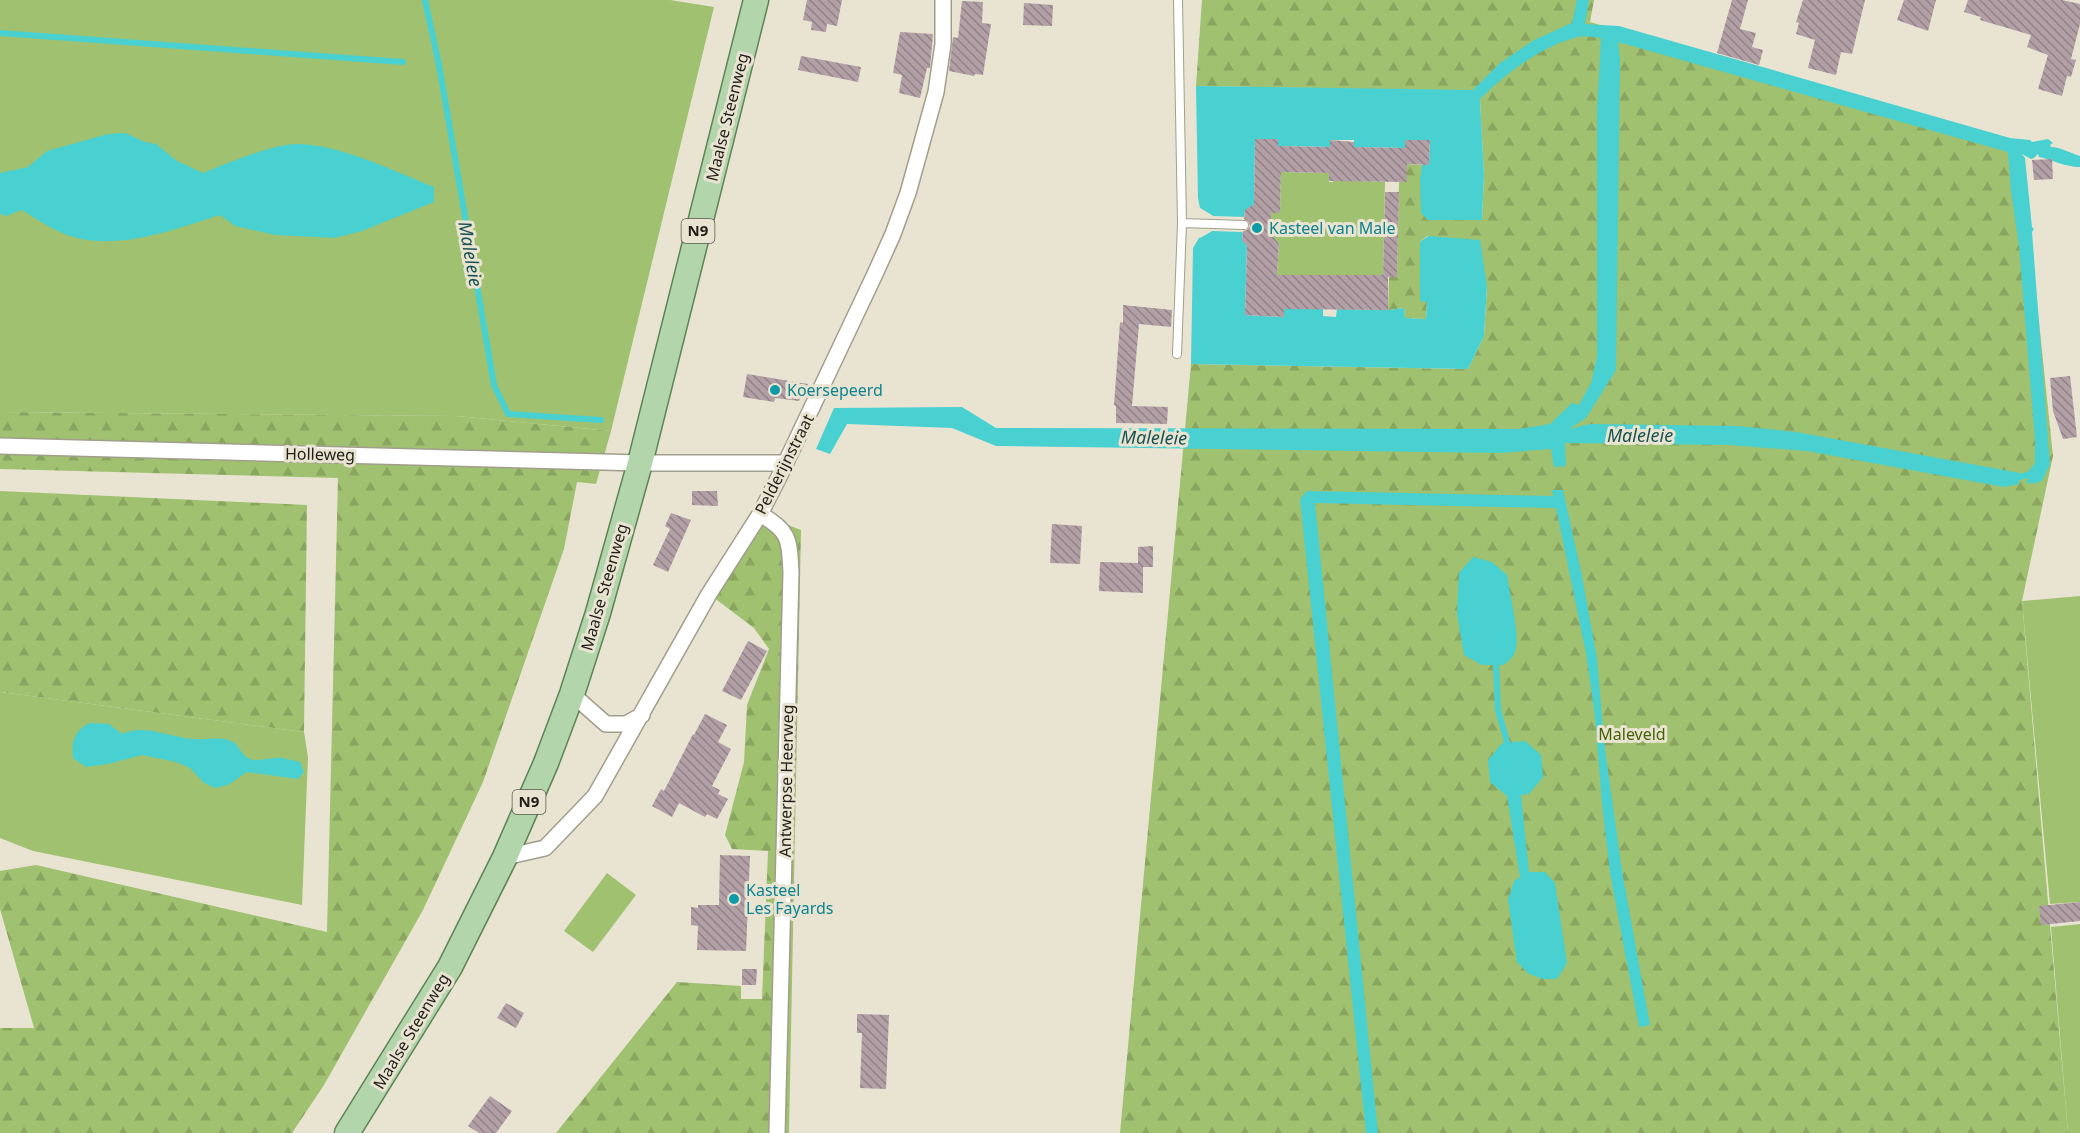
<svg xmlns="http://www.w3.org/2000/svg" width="2080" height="1133" font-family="'Noto Sans',sans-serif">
	<defs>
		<pattern id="forest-firs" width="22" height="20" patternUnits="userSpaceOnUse" patternTransform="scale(1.5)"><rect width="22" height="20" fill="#9fc170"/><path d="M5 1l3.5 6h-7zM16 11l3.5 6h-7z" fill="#89a560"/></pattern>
		<pattern id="building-back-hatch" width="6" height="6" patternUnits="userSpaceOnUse" patternTransform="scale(1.5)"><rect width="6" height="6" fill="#b3a0a7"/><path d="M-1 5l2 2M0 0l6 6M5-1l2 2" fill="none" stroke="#918287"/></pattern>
	</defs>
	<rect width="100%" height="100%" fill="#e9e4d2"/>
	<path fill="#9fc170" d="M0 0H670L714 7 611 431 457 416 0 412Z
		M1281 172 1329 173V182H1333V180L1385 182 1383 275H1277L1279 244 1270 235 1271 213H1280Z
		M2080 596V902L2050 904 2022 601Z
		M0 692 304 732 308 757 302 905 33 851 0 838Z
		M607 873 636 895 593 952 564 931Z
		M2080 924V1133H2068L2051 927Z"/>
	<path fill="url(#forest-firs)" d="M1202 0H1594L1590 22 2021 150 2053 456 2022 601 2068 1133H1120L1191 364 1468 369 1484 336 1487 286 1427 236 1420 242V301H1427L1426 319 1405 318 1404 308 1388 310 1389 277H1397L1399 182H1407V164L1422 165 1421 213 1482 220 1484 175 1480 99 1473 91 1196 86Z
		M0 412 457 416 611 431 596 484 577 482 564 549 483 782 423 910 324 1085 292 1133H0V1028H34L0 909V871L36 865 327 932 338 478 0 469Z
		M0 491 307 505 304 732 0 692Z
		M760 514 801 530 789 1133H556L677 982 741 986V999H762L768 851 732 849 725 835 744 762 747 705 769 649 754 628 709 594Z"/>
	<path fill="#49d0d1" d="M1577 0H1589L1585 24 1619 26 2010 138 2030 140 2032 142 2048 139 2053 143 2050 145 2051 147C2060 147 2070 153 2080 156V167C2065 167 2053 160 2039 157L2038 154 2034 158 2031 159 2022 154 2025 158 2032 227 2034 229 2032 232 2050 465C2042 478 2046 485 2026 483L2030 474 2028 472 2035 463V440L2019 246 2011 191 2008 152 1618 42 1620 59 1616 370 1586 418 1569 429 1590 424 1737 426 1796 432 2020 473 2019 484 2004 487 1807 451 1730 445 1565 443 1566 466 1554 467 1551 449 1500 453 996 446 952 428 847 424 830 454 816 449 834 408 962 407 996 428 1519 429 1550 424 1572 403 1579 405 1591 383 1597 357V112L1601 38C1594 37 1585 36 1578 37 1541 46 1507 73 1480 99L1484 175 1482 220H1428L1421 213 1420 179 1422 165 1429 164 1430 140H1406L1405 148 1354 147V140H1331L1330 147 1278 146V139H1255L1254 209 1245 210 1242 239 1244 242 1247 243 1245 315 1284 317V309H1323V316L1336 317 1337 309 1388 310 1404 308 1405 318 1426 319 1427 302 1420 301V242L1428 236 1480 240 1487 286 1484 336 1468 369 1191 364 1193 248 1199 238 1212 231 1213 216 1200 208 1198 198 1196 86 1473 90 1500 63 1534 40 1572 23Z
		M125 133 145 142 156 144 177 161 203 173C228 163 270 145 296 144 340 144 393 171 434 187V202L362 231 334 238 275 235 235 226 220 215C172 230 112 254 62 233 48 227 35 218 22 210L6 216 0 214V173L28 167 47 151 108 134Z
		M1552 490H1563L1582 576 1597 659 1604 742 1622 871 1650 1025 1639 1027 1610 873 1602 803 1595 716 1586 653 1556 508 1315 503 1378 1133H1366L1300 499 1307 491 1553 496Z
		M1473 557 1492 562 1507 575C1509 592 1522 640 1514 654 1512 658 1507 662 1504 665H1482L1464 655 1457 614 1459 573Z
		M90 723 109 724 122 734C144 723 171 738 194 739 206 740 220 736 231 741 240 745 241 756 250 759 260 762 272 757 282 758 288 759 294 761 300 762L304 772 298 779 247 772 228 785 215 788 204 783 190 768 176 762 142 755 108 764 86 767 73 758C71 742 75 729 90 723Z
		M1525 741 1541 755 1543 777 1529 794 1521 795 1529 872H1545L1555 883 1567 963 1557 979H1543L1529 974 1517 962 1508 900 1514 881 1520 877 1507 796 1490 782 1488 760 1502 743Z"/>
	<path fill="#e9e4d2" d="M1200 208 1213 216 1245 217 1243 232 1212 231 1200 238V235L1209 229 1210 217 1200 212Z"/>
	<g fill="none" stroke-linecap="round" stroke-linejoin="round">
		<path stroke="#49d0d1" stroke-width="6" d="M425 0 439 65 494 385 508 414 601 420
			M0 33 403 62
			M2013 479 2037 472
			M1496 665 1498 710 1507 742"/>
	</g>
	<path fill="url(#building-back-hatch)" d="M807 0H842L837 26 827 24 826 32 811 30 812 22 803 20Z
		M1732 0H1748L1740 29 1756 33 1752 47 1763 50 1759 65 1717 53Z
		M1803 0H1865L1852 54 1841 52 1836 75 1808 68 1815 40 1796 34 1799 23 1796 22Z
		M1904 0H1936L1928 31 1897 20Z
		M1968 0H2062L2080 4V24L2071 59 2076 60 2071 77 2067 76 2062 96 2038 89 2048 55 2027 47 2031 35 1980 20 1981 17 1964 12Z
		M962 1 983 2 982 23 991 24 983 75 975 74 974 76 949 71 953 37 958 38Z
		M1024 3 1053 5 1052 26 1023 25Z
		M900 32 933 34 930 68H927L920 98 899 93 902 75 893 73Z
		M801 56 861 67 858 82 798 70Z
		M1255 139H1278V146L1330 147V140L1354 142V147L1405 148V140H1430L1429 165 1407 164V182L1329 181V173L1281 172 1280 213H1271L1270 233 1279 244 1277 275H1383L1385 192H1399L1397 277H1388V310L1284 309V317L1245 315 1247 246 1242 240 1243 231 1247 230 1250 226 1249 222 1244 219 1245 210 1254 204Z
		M2052 159 2053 179 2034 180 2032 160Z
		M1123 305 1172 310 1171 327 1139 324 1132 406 1168 407 1167 424 1116 423V406L1114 405 1120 322 1123 323Z
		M747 374 808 384 799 401 775 398 774 402 743 397Z
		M2070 376 2077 437 2063 439 2053 411 2050 378Z
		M692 491H717L718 506 692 505Z
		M671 513 691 520 668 572 653 565 670 529 665 526Z
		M1052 524 1082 526 1080 564 1050 563Z
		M1153 546V567H1143V593L1099 591 1100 562 1138 563V547Z
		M748 641 767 651 741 700 722 691Z
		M705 714 727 725 718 742 731 749 712 786 720 790 718 794 728 799 717 819 707 814 705 817 679 803 672 817 652 806 661 789 664 791 693 734 694 735Z
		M720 855 750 856 746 951 697 950 698 926 691 925V907L698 908V905H719Z
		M2080 902V921L2041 925 2039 906Z
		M742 969H757L756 985H742Z
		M506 1003 524 1013 516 1028 497 1018Z
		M857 1014 889 1015 886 1089 860 1088 862 1033H857Z
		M490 1096 512 1111 496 1133H479L468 1126Z"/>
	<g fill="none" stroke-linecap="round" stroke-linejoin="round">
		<g stroke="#a29e8c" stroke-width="10">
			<path id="service" d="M1182 223 1244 225
				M1177 354 1182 223 1178 0"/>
		</g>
		<g stroke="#a29e8c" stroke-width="18">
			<path id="minor" d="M0 446 640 463H786
				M760 514C790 531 789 539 791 572L777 1133
				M572 694 606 724H626L642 715
				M505 857 545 848 595 796 709 594 760 514 779 477 875 274 893 234 908 193 936 92 943 44V0"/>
		</g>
		<g stroke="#5d8354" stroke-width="27">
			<path id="primary" d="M347 1133 450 967 505 857 546 763 572 694 598 613 640 463 756 0"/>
		</g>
		<use href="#service" stroke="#fff" stroke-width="8"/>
		<use href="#minor" stroke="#fff" stroke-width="15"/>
		<use href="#primary" stroke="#b2d5ac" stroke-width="24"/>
	</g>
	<g fill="#0f9aa8" stroke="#e9e4d2" stroke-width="2">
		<circle cx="1257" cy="228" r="6"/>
		<circle cx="775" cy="390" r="6"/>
		<circle cx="734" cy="899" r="6"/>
	</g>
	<g text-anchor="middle" stroke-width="6" stroke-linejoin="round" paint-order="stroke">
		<g fill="#e9e4d2" stroke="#5c594f" stroke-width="1.5">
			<rect x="681.5" y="219" width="33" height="24" rx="4.5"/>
			<rect x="512.5" y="790" width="33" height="24" rx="4.5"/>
		</g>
		<g font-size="15" font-weight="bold" fill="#201e17">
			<text x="698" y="236">N9</text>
			<text x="529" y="807">N9</text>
		</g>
		<g font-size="16" fill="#201e17" stroke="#e9e4d2">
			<text transform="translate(727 117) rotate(-76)" y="6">Maalse Steenweg</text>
			<text transform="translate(320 454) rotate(1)" y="6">Holleweg</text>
			<text transform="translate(784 464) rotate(-63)" y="6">Pelderijnstraat</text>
			<text transform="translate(604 587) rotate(-74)" y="6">Maalse Steenweg</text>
			<text transform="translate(786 781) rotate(-89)" y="6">Antwerpse Heerweg</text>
			<text transform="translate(411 1031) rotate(-59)" y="6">Maalse Steenweg</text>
		</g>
		<g font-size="16" fill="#0d838f" stroke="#e9e4d2" text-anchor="start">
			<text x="1269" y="234">Kasteel van Male</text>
			<text x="787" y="396">Koersepeerd</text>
			<text x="746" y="896">Kasteel<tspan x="746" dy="18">Les Fayards</tspan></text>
		</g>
		<g font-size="16" fill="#446103" stroke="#e9e4d2">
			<text x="1632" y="740">Maleveld</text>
		</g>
		<g font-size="18" font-style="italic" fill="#195252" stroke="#e9e4d2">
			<text transform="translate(470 254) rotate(80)" y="6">Maleleie</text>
			<text x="1640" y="442">Maleleie</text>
			<text transform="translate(1154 438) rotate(1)" y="6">Maleleie</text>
		</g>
	</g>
</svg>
